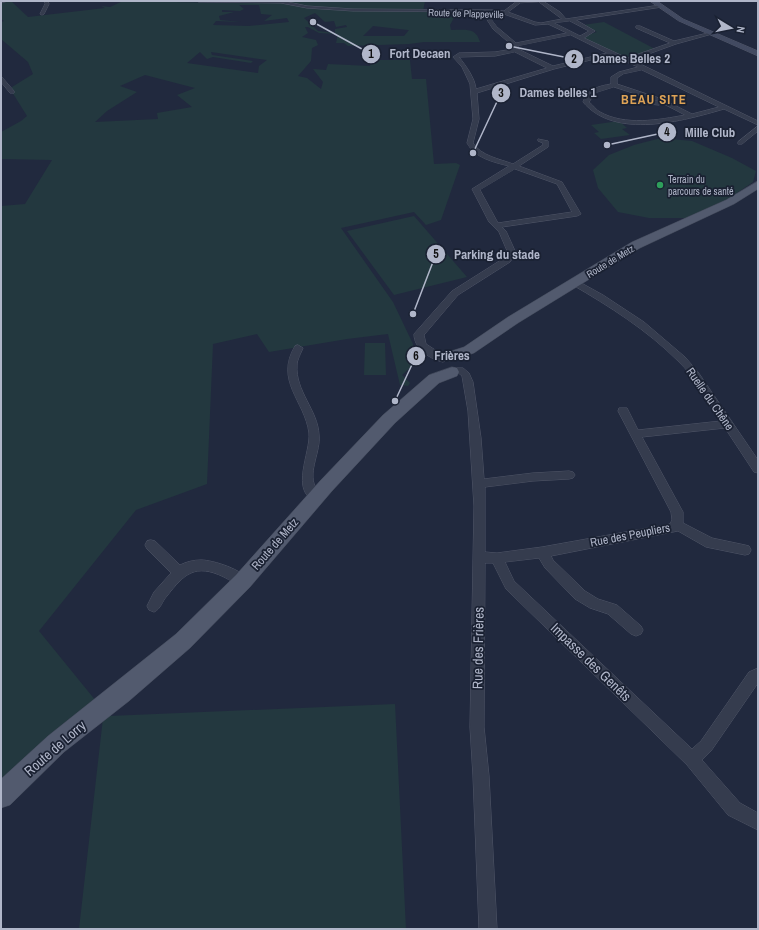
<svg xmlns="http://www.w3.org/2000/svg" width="759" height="930" font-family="'Archivo Narrow',sans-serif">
	<rect width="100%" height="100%" fill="#21293e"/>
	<path fill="#23383f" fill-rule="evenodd" d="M11 1 28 17 105 8 101 6 110 7 123 1 228 3 243 2 234 1H425L423 11 460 13V16H455L450 25 451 30C465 30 476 27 480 42H424L409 44 348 46 344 43H336L338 34 319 33 308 27H305L308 33 302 37 316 40 318 45 312 48 311 61 298 76 307 78 321 89 323 82 313 69 326 70 328 64 370 66 371 60H410L412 79H426L434 164 456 163 460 165 441 220 426 225 414 212 341 228 393 302 413 344V365L402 375 410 383 408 386 400 385 388 334 347 339 269 352 257 334 213 344 207 484 136 510 39 631 96 701 1 780V206L25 204 52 160 1 159V132L21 121 27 116 12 92V87L33 74 28 62 1 39V22L4 21 1 19V3ZM239 5H259L261 14 272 15 264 21 287 18 289 22 249 26 213 25 216 21 241 22 220 20 219 16 234 12H222V10L240 11 244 9ZM315 13 325 22 334 21 336 27 346 25 347 27 335 29V33L318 31 304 18ZM373 26 408 30H409L404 36H363ZM200 52 207 59 213 57 251 63 253 61 212 55 211 52 267 60 259 66 258 73 187 63ZM145 75 195 88 177 95 192 107 157 113 158 119 95 122 107 111 137 92 120 86Z
		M604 22 655 49 628 59 583 38 584 36 597 32 583 25Z
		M619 121 627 128 622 129 630 135 601 139 594 133 599 132 591 125Z
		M661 138 692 141 732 158 756 171 753 182 728 199 689 218H649L618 212 598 188 593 170 609 155 634 145Z
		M414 216 467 277 394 295 347 231Z
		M365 343H385L386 375H364Z
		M395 704 406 929H79L103 718 109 716Z"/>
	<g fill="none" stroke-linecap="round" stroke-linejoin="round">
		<g stroke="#505668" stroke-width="1">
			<path id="street" d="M1 1H8L1 3Z
				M44 1H48L49 4 44 14 42 15 40 14 45 4Z
				M197 1H283L307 6 353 9 496 10 504 11 517 1H543L560 12 566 19 660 5 662 7 576 20 595 31 584 38 627 58 670 43 636 28V26H640L674 41 712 32V34L676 44 632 60 758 121V125L724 109C683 121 615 140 583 102 587 89 599 86 611 84V77L619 72 638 67 611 55 554 69 477 93 479 119 473 143C481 156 500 159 513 164L543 145V143L538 141V139L548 141V147L519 166 562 182 581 214 577 216 502 227 506 231 516 253 510 262 458 295 424 335 426 344 446 357 448 359 443 362C430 359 414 349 414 334L452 291 504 258 508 253 499 232 489 222 472 189 509 166C493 162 475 158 467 143L473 119 470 84 462 67 453 57 459 53 495 52 513 49V46L493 29 482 12 353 11 307 8 281 3 199 2ZM539 2 562 19 541 23 535 22 508 12 520 3ZM486 12 501 13 535 25 548 24 567 33 516 43 497 27ZM570 21 589 31 580 36 554 23ZM571 35 607 53 553 66 518 49V46ZM515 52 547 68 476 89C475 78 466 66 459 57L495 56ZM642 70 719 107 692 114 662 99 617 84V78L623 74ZM614 87 658 101 630 99 628 100V102L659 105 662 103 685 115C659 120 625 126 600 112 596 110 593 105 589 102L595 93ZM515 169 557 184 572 212 498 223 480 190Z
				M1 76 14 91V93H10L1 82Z
				M758 126V131L742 144H738V142Z
				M574 279 603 295 644 322 685 357 698 372 758 460V473L754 472 725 428 642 437 683 512V523L712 538 745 545 749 546 751 550 749 554 745 555 706 547 678 531 551 556 553 560 585 591 598 599 617 605 641 626 643 630 641 634 636 636 631 634 608 614 590 608 575 599 545 568 539 558 505 562 514 581 692 749 701 741 749 672 758 668V683L711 751 702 760 740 803 758 813V830L728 815 687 765 506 589 493 563H485L484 727 489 776 497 929H479L473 776 470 727 474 506 468 411 462 376 455 370 457 368H463L469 373 473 382 481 438 484 479 533 473 569 471 573 472 575 475 573 478 569 479 533 481 485 487V552L497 553 542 547 670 524 672 520 671 512 618 411 619 408H627L638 430 721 421C708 401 696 378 678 361 647 330 609 306 571 284L570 282 571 280Z
				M298 345 303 348C301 353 297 360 297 365 295 391 318 410 319 435 321 451 308 471 315 486 316 490 320 492 322 496L320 499 316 501C289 492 311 452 309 433 305 401 274 381 295 346Z
				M151 540 155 541 180 565C186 562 193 560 201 560 213 560 244 570 249 581L247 585 243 587C236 584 230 580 224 577 195 563 184 574 167 596 162 601 161 609 154 612L149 610 147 606 154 592 171 573 147 549 145 545 147 541Z"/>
		</g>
		<g stroke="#505668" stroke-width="1">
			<path id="secondary" d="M650 1H657L683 19 758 51V56L679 21Z"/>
		</g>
		<g stroke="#3e4556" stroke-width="1">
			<path id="primary" d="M758 181V189L734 204 640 248 518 323 474 353 450 361 445 359 443 356 445 353 464 347 508 317 632 242 726 200Z
				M452 367 457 368 459 372 457 376 439 383 395 423 332 491 250 587 190 648 129 701 64 752 10 805 1 808V779L48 736 176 634 236 575 320 481 383 415 429 375Z"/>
		</g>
		<use href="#street" fill="#353c4e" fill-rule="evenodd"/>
		<use href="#secondary" fill="#424a61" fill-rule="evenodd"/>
		<use href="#primary" fill="#525a6e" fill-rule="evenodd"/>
	</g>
	<circle fill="#2e9e5b" stroke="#1a2132" stroke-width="1.5" cx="660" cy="185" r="4"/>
	<g text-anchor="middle" stroke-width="3.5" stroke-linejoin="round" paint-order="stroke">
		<g font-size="10" fill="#b0b6c9" stroke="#1a2132">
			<text transform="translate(466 13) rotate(2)" y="4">Route de Plappeville</text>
			<text transform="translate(610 261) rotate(-31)" y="4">Route de Metz</text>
		</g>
		<g font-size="10" fill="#b0b6c9" stroke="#1a2132" text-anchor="start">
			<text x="668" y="183">Terrain du<tspan x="668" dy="12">parcours de santé</tspan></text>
		</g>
		<g font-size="12" fill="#b0b6c9" stroke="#1a2132">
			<text transform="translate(710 399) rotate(55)" y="4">Ruelle du Chêne</text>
			<text transform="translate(630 535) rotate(-11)" y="4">Rue des Peupliers</text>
			<text transform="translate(275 544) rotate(-49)" y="4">Route de Metz</text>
		</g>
		<g font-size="13" font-weight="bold" letter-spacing="1" fill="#dea356" stroke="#1a2132">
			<text x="654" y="104">BEAU SITE</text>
		</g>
		<g font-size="14" fill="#b0b6c9" stroke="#1a2132">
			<text transform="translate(478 648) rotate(-89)" y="5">Rue des Frières</text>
			<text transform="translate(591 662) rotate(44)" y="5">Impasse des Genêts</text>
			<text transform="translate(55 748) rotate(-41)" y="5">Route de Lorry</text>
		</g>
	</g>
	<path fill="none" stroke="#b0b6c9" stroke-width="1.5" d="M313 22L371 54M509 46L574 59M473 153L501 93M607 145L667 132M413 314L436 254M395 401L416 356"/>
	<g fill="#b0b6c9" stroke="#1a2132" stroke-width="1.5">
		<circle cx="313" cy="22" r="4"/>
		<circle cx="509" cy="46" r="4"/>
		<circle cx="473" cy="153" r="4"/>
		<circle cx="607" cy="145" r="4"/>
		<circle cx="413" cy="314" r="4"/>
		<circle cx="395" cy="401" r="4"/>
		<circle cx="371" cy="54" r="10"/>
		<circle cx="574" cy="59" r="10"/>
		<circle cx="501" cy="93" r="10"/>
		<circle cx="667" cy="132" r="10"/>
		<circle cx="436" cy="254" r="10"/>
		<circle cx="416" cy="356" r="10"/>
	</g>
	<g font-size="12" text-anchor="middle" font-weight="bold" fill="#111">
		<text x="371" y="58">1</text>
		<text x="574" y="63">2</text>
		<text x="501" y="97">3</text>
		<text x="667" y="136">4</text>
		<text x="436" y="258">5</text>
		<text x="416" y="360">6</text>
	</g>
	<g font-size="13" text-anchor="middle" font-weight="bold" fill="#b0b6c9" stroke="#1a2132" stroke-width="3.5" stroke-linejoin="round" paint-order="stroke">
		<text x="420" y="58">Fort Decaen</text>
		<text x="631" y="63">Dames Belles 2</text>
		<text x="558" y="97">Dames belles 1</text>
		<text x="710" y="137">Mille Club</text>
		<text x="497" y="259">Parking du stade</text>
		<text x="452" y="360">Frières</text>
	</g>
	<rect width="759" height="930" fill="none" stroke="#b0b6c9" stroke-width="4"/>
	<g transform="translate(731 28) rotate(100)" stroke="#1a2132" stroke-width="3" paint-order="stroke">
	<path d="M0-3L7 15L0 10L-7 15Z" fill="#b0b6c9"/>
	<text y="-6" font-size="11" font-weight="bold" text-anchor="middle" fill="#b0b6c9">N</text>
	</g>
</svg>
